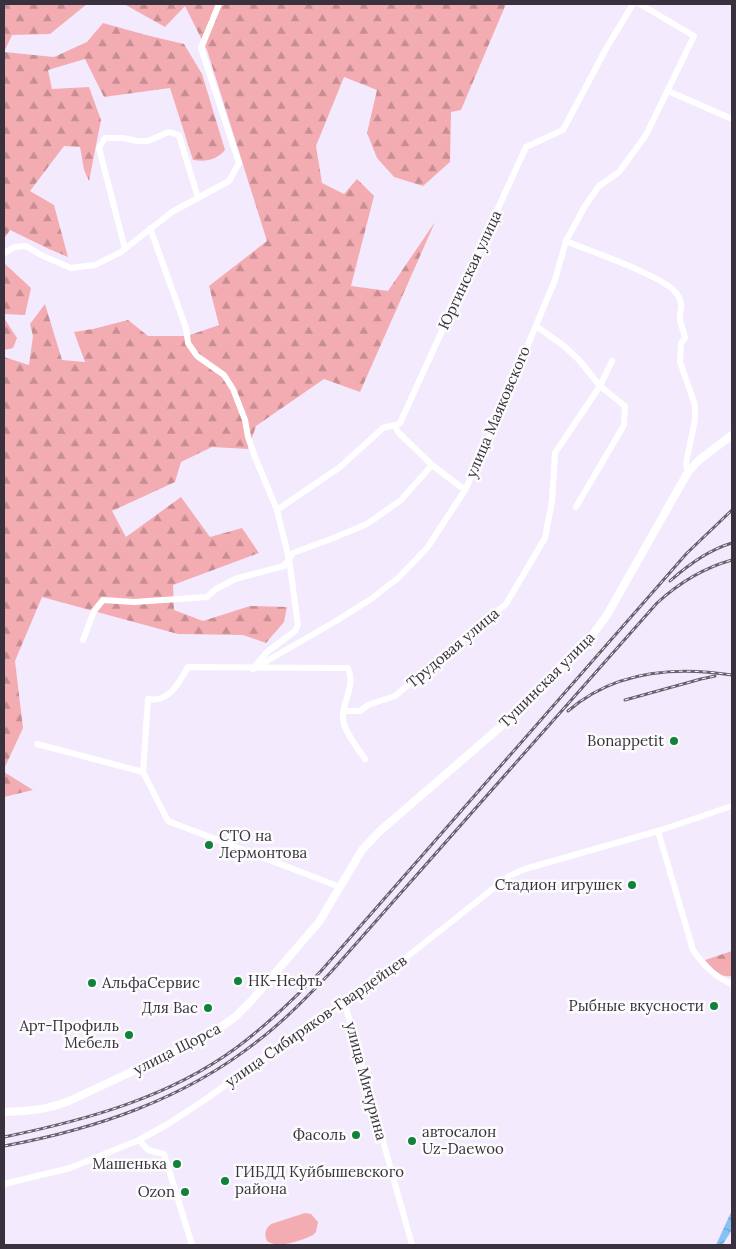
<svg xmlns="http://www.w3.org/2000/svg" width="736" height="1249" font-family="Lora,serif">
	<defs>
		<pattern id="forest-firs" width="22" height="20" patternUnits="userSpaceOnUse" patternTransform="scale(1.25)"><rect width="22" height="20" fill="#f3adb2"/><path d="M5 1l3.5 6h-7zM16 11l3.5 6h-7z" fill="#c68d92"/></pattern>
		<pattern id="water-waves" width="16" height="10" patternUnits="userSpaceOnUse" patternTransform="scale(1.25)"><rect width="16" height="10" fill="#87c2f5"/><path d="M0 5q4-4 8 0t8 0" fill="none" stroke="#6f9ec8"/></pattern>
	</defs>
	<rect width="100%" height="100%" fill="#f4eafd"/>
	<g fill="url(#forest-firs)">
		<polygon points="4,4 87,4 50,34 12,35 4,52"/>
		<polygon points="124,4 506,4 461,110 451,112 450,162 423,186 394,177 377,158 367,133 377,90 344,77 316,146 322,183 344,194 357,179 374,196 351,286 388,291 435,222 360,392 324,379 256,426 248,449 212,447 181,462 175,482 112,511 126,537 181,497 210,537 242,528 259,553 173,585 174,610 203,621 250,606 287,607 284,622 266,643 243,635 178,634 42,597 15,661 23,728 4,769 4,357 29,365 33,336 30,324 45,304 62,360 85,362 74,332 93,329 128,320 148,336 187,336 219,325 209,286 267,241 207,50 185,6 165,27"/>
		<path d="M103,23L146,35L184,44L202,74L225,150C216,160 207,162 193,160L170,88L104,97L85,59L48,70L52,89L89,87L101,120L89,181L84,170L80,147L64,146L30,191L54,205L68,257L49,249L10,230L4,239V52L54,57L87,42Z"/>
		<polygon points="4,263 31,288 25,315 4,314"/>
		<polygon points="4,318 17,338 13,348 4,350"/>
		<polygon points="4,772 33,790 4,797"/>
		<path d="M732,951V976C719,978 713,969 705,960Z"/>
	</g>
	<path fill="#f3adb2" d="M305,1213L311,1214L318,1222L316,1232L313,1235C301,1241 277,1249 267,1241C264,1234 265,1229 271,1224Z"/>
	<path fill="url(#water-waves)" d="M732,1210C732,1215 733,1222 732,1227C731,1234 725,1239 723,1245H716Z"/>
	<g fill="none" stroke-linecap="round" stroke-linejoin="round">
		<g stroke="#fff" stroke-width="6">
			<polyline points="668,91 732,119"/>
			<polyline points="150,228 186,328 188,343 197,356 224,375 233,389 245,420 248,437 255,457 277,510 289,559 298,625 295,631 267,652 256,665"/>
			<path d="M566,241C589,251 665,276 677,294C685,306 679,310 680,319C681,326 684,332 685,338L681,343L680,362L695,405V420L686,463L688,472"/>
			<polyline points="125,249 99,148 105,138 123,138 138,141 148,141 169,132 179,135 198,198"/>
			<polyline points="4,253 15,247 26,246 43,256 71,268 95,265 121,252 172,212 229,181 239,163 201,48 219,4"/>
			<polyline points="536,326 564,346 579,360 600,386 625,406 624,425 576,507"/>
			<polyline points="395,426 398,432 432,465"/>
			<path d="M277,510L340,467L383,428C389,425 394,427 400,423L526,147L563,130L607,47L633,4"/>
			<polyline points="83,640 94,611 103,600 134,602 207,597 216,589 235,579 284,566 293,553 331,539 367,524 401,500 432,465 465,490"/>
			<polyline points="253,669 336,621 371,599 398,578 427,548 465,490 494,426 555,280 566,241 585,206 599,186 619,172 646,135 694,36 640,4"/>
			<polyline points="344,711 360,711 368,705 395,696 506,604 545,538 552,501 555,453 600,386 612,361"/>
			<polyline points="37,744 143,772 168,821 340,887"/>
			<path d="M143,772L148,699C169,703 179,683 188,667L348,668C356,687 342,701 343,718C343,730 358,749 365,759"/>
			<path d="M658,831L693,950C704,966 715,977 732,984"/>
			<polyline points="345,1004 412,1245"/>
			<polyline points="139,1140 148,1150 164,1154 192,1245"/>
			<polyline points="4,1184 70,1168 139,1140 168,1124 209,1097 319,1016 345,1004 374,983 509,876 525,869 658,831 732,806"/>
		</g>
		<path stroke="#fff" stroke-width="8" d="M4,1112C28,1111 46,1110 69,1101L189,1045L215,1031L235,1017L251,1001L319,922L362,850L380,831L513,716L586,644L607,615L688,472L699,460L732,435"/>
		<g stroke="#69616f" stroke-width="3">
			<g id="rail">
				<path d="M670,581C688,565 708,550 732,543"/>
				<polyline points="625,700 701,679 715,676"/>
				<path d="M568,711C614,671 674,666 732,675"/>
				<path d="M4,1137C86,1120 168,1098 236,1048C267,1025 294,999 321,971L687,553L732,510"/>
				<path d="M4,1146C96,1129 185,1099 259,1040C285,1020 308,996 331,972L657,603C679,583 703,568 732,560"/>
			</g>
		</g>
		<use href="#rail" stroke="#fcfcfc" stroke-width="1" stroke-dasharray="4" stroke-linecap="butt"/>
	</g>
	<g fill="#118239" stroke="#fcfcfc" stroke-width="2">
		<circle cx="674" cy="741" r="5"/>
		<circle cx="209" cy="845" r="5"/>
		<circle cx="632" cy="885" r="5"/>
		<circle cx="238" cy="981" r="5"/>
		<circle cx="92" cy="983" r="5"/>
		<circle cx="714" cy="1006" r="5"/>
		<circle cx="208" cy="1008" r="5"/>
		<circle cx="129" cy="1035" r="5"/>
		<circle cx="356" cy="1135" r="5"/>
		<circle cx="412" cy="1141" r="5"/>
		<circle cx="177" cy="1164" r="5"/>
		<circle cx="225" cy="1181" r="5"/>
		<circle cx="185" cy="1192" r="5"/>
	</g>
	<g text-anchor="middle" stroke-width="5" stroke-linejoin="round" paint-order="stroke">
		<g font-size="15" fill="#39323e" stroke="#fcfcfc">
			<text transform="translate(470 270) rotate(-65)" y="5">Юргинская улица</text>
			<text transform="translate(498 412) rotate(-67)" y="5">улица Маяковского</text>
			<text transform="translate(453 648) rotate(-40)" y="5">Трудовая улица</text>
			<text transform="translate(547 680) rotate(-45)" y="5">Тушинская улица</text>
			<text transform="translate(316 1021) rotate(-35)" y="5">улица Сибиряков-Гвардейцев</text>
			<text transform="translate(177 1049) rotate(-27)" y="5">улица Щорса</text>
			<text transform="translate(366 1081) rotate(75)" y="5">улица Мичурина</text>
		</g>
		<g font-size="15" fill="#39323e" stroke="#fcfcfc" text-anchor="end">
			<text x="664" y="746">Bonappetit</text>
			<text x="219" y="841" text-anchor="start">СТО на<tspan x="219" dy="17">Лермонтова</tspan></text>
			<text x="622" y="890">Стадион игрушек</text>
			<text x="248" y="986" text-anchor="start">НК-Нефть</text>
			<text x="102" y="988" text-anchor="start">АльфаСервис</text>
			<text x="704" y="1011">Рыбные вкусности</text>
			<text x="198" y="1013">Для Вас</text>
			<text x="119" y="1031">Арт-Профиль<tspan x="119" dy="17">Мебель</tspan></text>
			<text x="422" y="1137" text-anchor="start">автосалон<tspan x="422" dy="17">Uz-Daewoo</tspan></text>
			<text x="346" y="1140">Фасоль</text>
			<text x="167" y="1169">Машенька</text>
			<text x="235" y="1177" text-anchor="start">ГИБДД Куйбышевского<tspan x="235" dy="17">района</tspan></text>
			<text x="175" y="1197">Ozon</text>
		</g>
	</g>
	<rect width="736" height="1249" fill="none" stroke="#39323e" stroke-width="10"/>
</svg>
